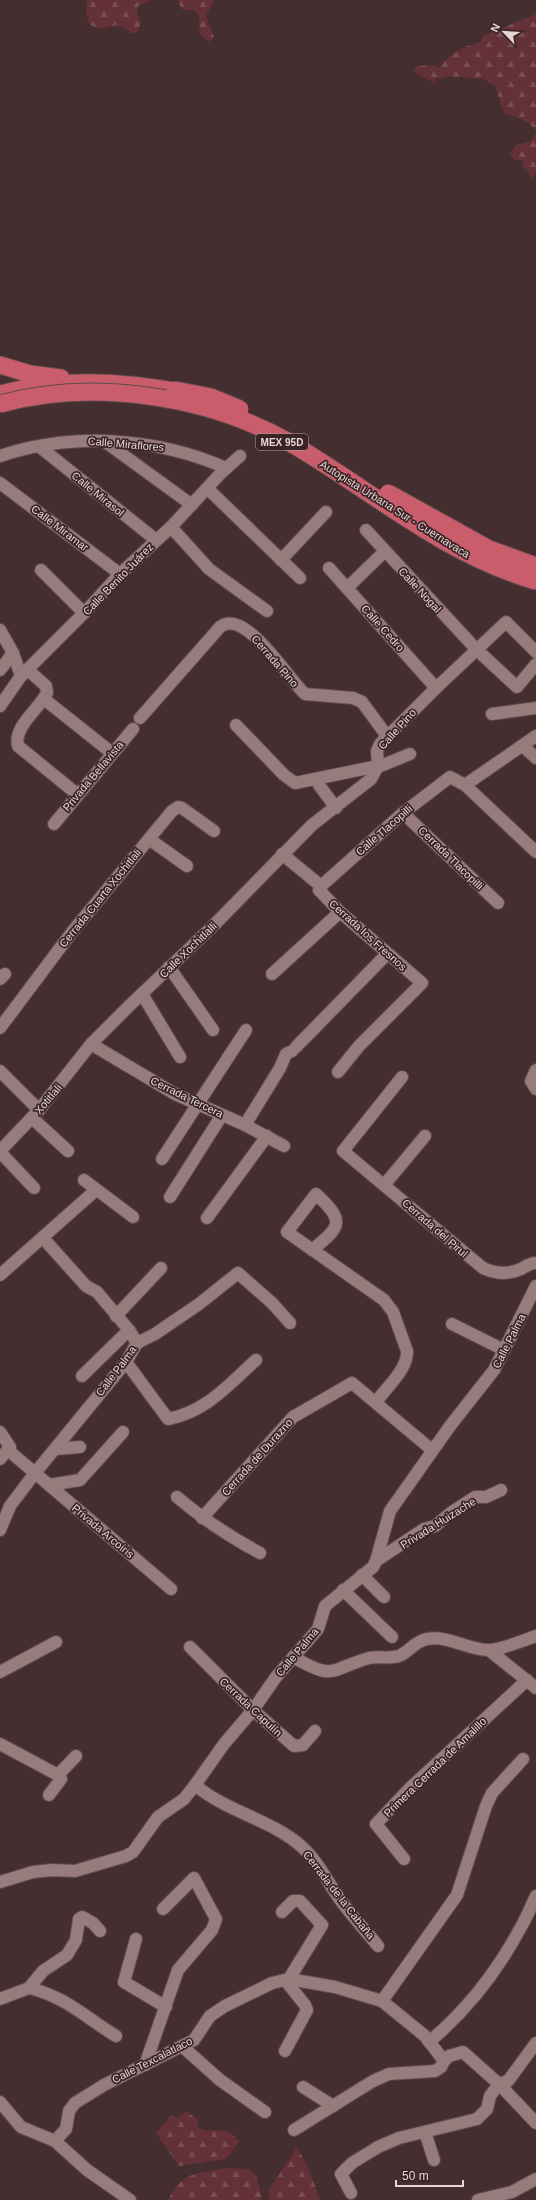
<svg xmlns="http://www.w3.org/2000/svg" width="536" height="2200" font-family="Helvetica,sans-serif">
	<defs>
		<pattern id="forest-firs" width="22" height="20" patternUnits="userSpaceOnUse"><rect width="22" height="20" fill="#633137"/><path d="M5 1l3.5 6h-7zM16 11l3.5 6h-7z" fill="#794e53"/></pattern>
	</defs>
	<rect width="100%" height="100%" fill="#452e2f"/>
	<g fill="url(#forest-firs)">
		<polygon points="87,0 151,0 138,6 137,13 141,23 137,33 132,33 117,25 101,29 90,25 86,14"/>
		<polygon points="177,0 214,0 206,16 214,37 209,42 200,34 199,18 195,10 183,10"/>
		<path d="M536,14V131C528,120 516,117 504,113L495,86L483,79L447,76L439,79L436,77V84L414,72L416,66L434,65L439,68C451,53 462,47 480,42L483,36Z"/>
		<polygon points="536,132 536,172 531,179 528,171 522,166 523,160 514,160 510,153 516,145 531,141"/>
		<polygon points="186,2111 198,2120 197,2126 203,2130 228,2131 240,2141 226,2159 179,2166 156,2133 171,2116 178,2118"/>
		<polygon points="297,2147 309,2169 320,2200 269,2200 269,2190"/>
		<path d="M228,2168L248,2169L257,2177L262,2200H168C184,2170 198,2173 228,2168Z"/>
	</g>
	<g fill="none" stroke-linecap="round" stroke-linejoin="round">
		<g stroke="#5f4b4d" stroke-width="14">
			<g id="minor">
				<polyline points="104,441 192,505"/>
				<polyline points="40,447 156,540"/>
				<path d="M0,456C74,432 155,437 226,468"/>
				<polyline points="0,483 120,574"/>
				<polyline points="207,488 300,578"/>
				<polyline points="171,527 209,569 267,611"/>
				<polyline points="366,530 476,649 517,687 536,664"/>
				<polyline points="281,560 326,512"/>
				<polyline points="329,568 436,688"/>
				<polyline points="41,570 84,613"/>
				<polyline points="347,588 384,552"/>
				<polyline points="0,630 13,653 21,676"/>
				<polyline points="0,670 13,653"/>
				<path d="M28,670L46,686L47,693C39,709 13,727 18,746L77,794"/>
				<polyline points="44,699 112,753"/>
				<polyline points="0,706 21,676 84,613 120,574 171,527 221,473 240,456"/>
				<polyline points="492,714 536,708"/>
				<path d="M140,718L220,627C245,607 288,679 305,694L353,698L362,702L387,736"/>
				<polyline points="236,725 284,775 295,783 383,765 410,754"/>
				<polyline points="523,746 536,758"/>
				<polyline points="319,785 336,808"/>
				<polyline points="465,785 536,736"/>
				<polyline points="403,813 498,903"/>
				<polyline points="54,824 133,729"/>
				<polyline points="149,839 187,866"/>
				<polyline points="282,854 321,886 319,890 340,912 422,983 359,1046 338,1072"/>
				<polyline points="321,886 403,813 450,777 465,785 536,852"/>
				<polyline points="169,967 213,1030"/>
				<polyline points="272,974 340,912"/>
				<polyline points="0,979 5,974"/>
				<polyline points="142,994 180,1057"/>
				<polyline points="0,1028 72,932 172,811 178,807 182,808 214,831"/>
				<polyline points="91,1044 175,1094 245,1125 284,1146"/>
				<polyline points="296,1047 387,954"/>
				<polyline points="536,1070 531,1081 536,1089"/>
				<polyline points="0,1071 39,1110"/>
				<path d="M402,1077L343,1151L483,1268C496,1274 508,1275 521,1269C526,1266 530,1263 536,1263"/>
				<polyline points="32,1118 68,1151"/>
				<polyline points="245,1125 280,1068 286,1054 292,1051"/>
				<polyline points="0,1151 39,1110 91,1044 129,1006 214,925 312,825 371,779 378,766 377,751 380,744 436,688 506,622 536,652"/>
				<polyline points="0,1152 34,1188"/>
				<polyline points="162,1159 246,1030"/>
				<polyline points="84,1180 133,1217"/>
				<polyline points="385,1184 425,1136"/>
				<polyline points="170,1197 222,1115"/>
				<polyline points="207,1218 267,1136"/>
				<polyline points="43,1238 86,1286 97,1292 129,1330 137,1343"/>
				<path d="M312,1250C342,1226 345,1221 316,1194L287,1232L384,1300L393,1312L407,1351C408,1369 386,1388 376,1402"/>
				<polyline points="0,1275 96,1190"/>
				<polyline points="116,1316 161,1268"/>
				<polyline points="452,1324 504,1350"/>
				<path d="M126,1362L168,1419C206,1412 228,1385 256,1360"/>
				<polyline points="82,1376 129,1330"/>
				<polyline points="0,1432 10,1447 0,1459"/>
				<polyline points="55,1449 80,1447"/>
				<polyline points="8,1450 171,1589"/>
				<polyline points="49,1485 80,1480 123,1432"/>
				<path d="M177,1497C203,1519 230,1537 260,1553"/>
				<polyline points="202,1518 293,1417 352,1383 432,1450"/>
				<polyline points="0,1530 10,1506 35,1473 126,1362 137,1343 155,1334 199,1304 238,1273 272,1303 290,1323"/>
				<polyline points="376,1561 424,1529 435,1526 452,1512 475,1497 486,1497 501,1490"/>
				<polyline points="362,1575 384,1597"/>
				<polyline points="343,1590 392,1637"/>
				<polyline points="190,1647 253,1710 294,1746 303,1745 315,1731"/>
				<polyline points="489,1650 536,1688"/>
				<path d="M293,1657C335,1681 328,1670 369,1658C378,1656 389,1659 399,1656C409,1652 415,1641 427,1639C449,1635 471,1651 489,1650C500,1650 525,1640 536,1636"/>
				<polyline points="0,1672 56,1642"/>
				<polyline points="0,1744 58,1775 61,1779 49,1795"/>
				<polyline points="58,1775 76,1756"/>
				<path d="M195,1785C227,1812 270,1819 301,1846C318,1861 328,1883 341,1901C352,1916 366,1931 378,1946"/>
				<polyline points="404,1859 376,1824 409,1789 527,1680"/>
				<polyline points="0,1882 33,1872 52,1870 75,1871 126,1856 133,1852 158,1817 184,1799 195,1785 224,1744 253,1710 276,1677 318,1629 325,1606 373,1567 376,1561 390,1511 450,1426 494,1370 536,1286"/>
				<polyline points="282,1912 293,1901 300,1901 322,1925 289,1979"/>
				<polyline points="136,1939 124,1982 166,2007"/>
				<polyline points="285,1980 305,2005 307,2010 285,2051"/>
				<path d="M29,1988C66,1997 85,2017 116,2036"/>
				<polyline points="0,1999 29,1988 43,1971 67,1955 76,1940 79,1919 82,1917 93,1923 100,1931"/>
				<polyline points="382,2001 457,1895 486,1806 492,1793 523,1759"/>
				<path d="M429,2042C466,2011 498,1970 521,1927C527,1917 531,1906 536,1896"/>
				<polyline points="183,2047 220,2080 265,2112"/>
				<polyline points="145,2065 178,1970 212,1930 216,1919 194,1878 163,1909"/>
				<polyline points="303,2087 333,2106"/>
				<polyline points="0,2102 21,2127 55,2141 87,2170 130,2200"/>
				<polyline points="294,2130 373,2081 389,2074 435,2071 441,2067 444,2061"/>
				<polyline points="425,2132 434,2160"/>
				<polyline points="55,2141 66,2129 69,2111 75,2103 104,2085 194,2040 210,2016 225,2006 272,1983 289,1979 335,1987 382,2001 425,2036 444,2061 449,2056 463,2052 499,2084 536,2123"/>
				<polyline points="351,2193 341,2174 352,2163 378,2147 399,2138 477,2119 487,2109 490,2096 499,2084 508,2081 536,2043"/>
				<polyline points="478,2200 512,2192 536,2179"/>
			</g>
		</g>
		<g stroke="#5f4b4d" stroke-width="19">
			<g id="highway">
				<polyline points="0,365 30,374 61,378"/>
				<path d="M0,394C61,377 127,381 189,394"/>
			</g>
		</g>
		<use href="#minor" stroke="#977b7d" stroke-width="12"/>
		<use href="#highway" stroke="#ca5d6c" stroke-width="17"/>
		<g stroke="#5f4b4d" stroke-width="19" stroke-linecap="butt">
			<g id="highway-bridge">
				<polyline points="175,390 211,397 240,409"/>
				<path d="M0,404C91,379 205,395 287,441C369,488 443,555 536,581"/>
				<polyline points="388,493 489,549 536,566"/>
			</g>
		</g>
		<use href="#highway-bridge" stroke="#ca5d6c" stroke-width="17"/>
	</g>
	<g text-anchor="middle" stroke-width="3.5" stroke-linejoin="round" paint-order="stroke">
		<rect fill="#3a2426" stroke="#b2a1a2" stroke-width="1" x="256" y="434" width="52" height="16" rx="3"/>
		<g font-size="10" font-weight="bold" fill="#e6d6d7">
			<text x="282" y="446">MEX 95D</text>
		</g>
		<g font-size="11" fill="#e6d6d7" stroke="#3a2426">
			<text transform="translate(126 444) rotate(5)" y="4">Calle Miraflores</text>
			<text transform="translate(98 494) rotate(39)" y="4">Calle Mirasol</text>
			<text transform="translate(395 509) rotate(32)" y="4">Autopista Urbana Sur - Cuernavaca</text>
			<text transform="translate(60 528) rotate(37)" y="4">Calle Miramar</text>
			<text transform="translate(118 579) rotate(-46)" y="4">Calle Benito Juárez</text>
			<text transform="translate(420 590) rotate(47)" y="4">Calle Nogal</text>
			<text transform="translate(383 628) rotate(48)" y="4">Calle Cedro</text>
			<text transform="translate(275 661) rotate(49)" y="4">Cerrada Pino</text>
			<text transform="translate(397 729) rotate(-48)" y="4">Calle Pino</text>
			<text transform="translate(93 776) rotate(-50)" y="4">Privada Bellavista</text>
			<text transform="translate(384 830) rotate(-41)" y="4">Calle Tlacopilli</text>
			<text transform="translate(451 858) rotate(44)" y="4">Cerrada Tlacopilli</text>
			<text transform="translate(100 898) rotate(-51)" y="4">Cerrada Cuarta Xochitlali</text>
			<text transform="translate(368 935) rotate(42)" y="4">Cerrada los Fresnos</text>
			<text transform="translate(188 950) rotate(-44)" y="4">Calle Xochitlalli</text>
			<text transform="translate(187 1097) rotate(26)" y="4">Cerrada Tercera</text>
			<text transform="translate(48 1099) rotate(-50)" y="4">Xotitlali</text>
			<text transform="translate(435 1228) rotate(41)" y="4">Cerrada del Pirul</text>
			<text transform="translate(509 1341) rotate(-63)" y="4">Calle Palma</text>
			<text transform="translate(116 1371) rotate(-53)" y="4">Calle Palma</text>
			<text transform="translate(257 1457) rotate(-48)" y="4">Cerrada de Durazno</text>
			<text transform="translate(438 1523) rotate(-32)" y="4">Privada Huizache</text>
			<text transform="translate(103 1531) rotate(40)" y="4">Privada Arcoíris</text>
			<text transform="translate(297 1652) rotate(-50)" y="4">Calle Palma</text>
			<text transform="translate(251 1707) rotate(43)" y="4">Cerrada Capulín</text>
			<text transform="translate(435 1767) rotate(-44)" y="4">Primera Cerrada de Amalillo</text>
			<text transform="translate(339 1895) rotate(52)" y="4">Cerrada de la Cabaña</text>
			<text transform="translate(152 2060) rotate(-27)" y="4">Calle Texcalatlaco</text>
		</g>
	</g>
	<g transform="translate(504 32) rotate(295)" stroke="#3a2426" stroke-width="3" paint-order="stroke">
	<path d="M0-3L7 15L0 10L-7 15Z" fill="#e6d6d7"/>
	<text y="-6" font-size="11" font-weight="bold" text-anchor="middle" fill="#e6d6d7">N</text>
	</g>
	<path d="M396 2180v6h67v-6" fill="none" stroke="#e6d6d7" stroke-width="2"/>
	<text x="402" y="2180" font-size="12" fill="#e6d6d7" stroke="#3a2426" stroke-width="3" paint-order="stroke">50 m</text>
</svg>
